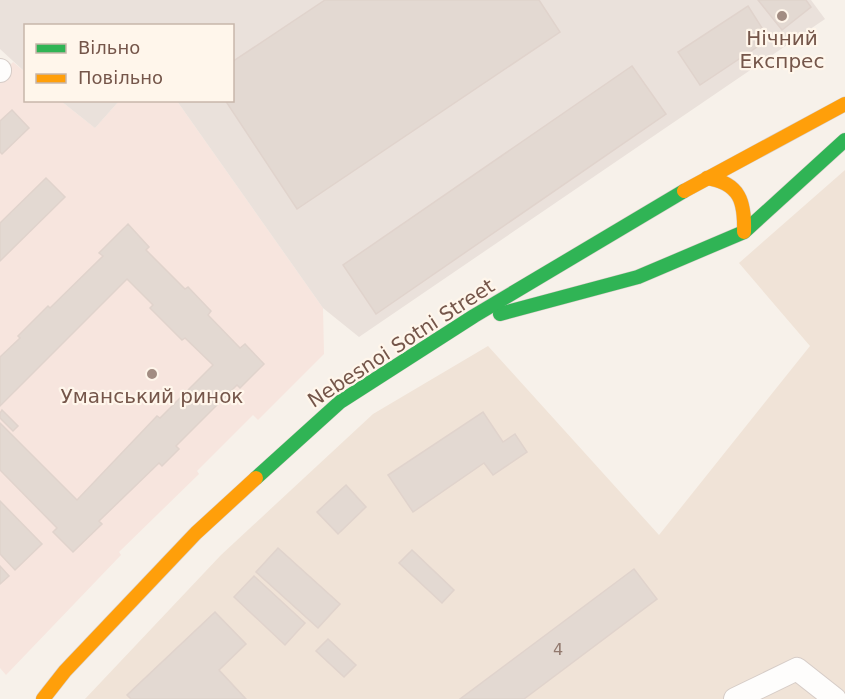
<svg xmlns="http://www.w3.org/2000/svg" width="845" height="699" font-family="'DejaVu Sans',sans-serif">
	<rect width="100%" height="100%" fill="#f7f1ea"/>
	<polygon fill="#f0e3d7" points="845,170 845,699 85,699 221,555 373,414 488,346 659,535 810,346 739,263"/>
	<polygon fill="#f7e5de" points="13,62 25,72 26,100 61,101 95,128 119,101 177,101 323,308 324,354 258,420 253,415 197,471 199,474 119,552 121,555 6,675 0,668 0,76"/>
	<g fill="#eae1db">
		<polygon points="0,0 811,0 825,19 359,337 323,308 177,101 232,100 232,26 26,26 25,72 0,49"/>
		<polygon points="61,101 119,101 95,128"/>
	</g>
	<g fill="#e3d9d2" stroke="#e0d3cc" stroke-width="1.5">
		<polygon points="325,0 539,0 560,32 297,209 225,100 232,100 232,62"/>
		<polygon points="758,0 806,0 811,7 782,30"/>
		<polygon points="748,6 769,39 700,85 678,52"/>
		<polygon points="632,66 666,114 376,314 343,265"/>
		<polygon points="12,110 29,128 2,154 0,152 0,121"/>
		<polygon points="46,178 65,197 0,261 0,223"/>
		<polygon points="128,224 149,247 146,250 185,289 188,287 211,311 208,315 240,348 245,344 264,364 240,388 237,385 176,446 179,449 162,466 159,463 99,521 102,524 73,552 53,532 57,528 0,470 0,423 77,500 157,416 160,418 213,365 185,338 182,340 150,308 153,305 127,279 0,406 0,357 20,338 18,336 48,306 50,308 103,256 99,253"/>
		<polygon points="2,410 18,426 13,431 0,418 0,413"/>
		<polygon points="483,412 503,442 515,434 527,452 493,475 484,463 413,512 388,475"/>
		<polygon points="346,485 366,507 338,534 317,512"/>
		<polygon points="0,501 42,544 15,570 0,554"/>
		<polygon points="278,548 340,604 318,628 256,572"/>
		<polygon points="412,550 454,590 442,603 399,563"/>
		<polygon points="0,566 9,576 0,584"/>
		<polygon points="634,569 657,599 524,699 460,699"/>
		<polygon points="254,576 305,623 285,645 234,597"/>
		<polygon points="215,612 246,644 219,670 246,699 131,699 127,695"/>
		<polygon points="328,639 356,665 344,677 316,651"/>
	</g>
	<g fill="none" stroke-linecap="round" stroke-linejoin="round">
		<g stroke="#d6ccc7" stroke-width="24">
			<g id="street">
				<polyline points="0,70 0,71"/>
				<polyline points="735,699 797,669 835,699"/>
			</g>
		</g>
		<g stroke="#d6ccc6" stroke-width="15">
			<g id="fast">
				<polyline points="500,314 638,277 744,232 845,140"/>
				<polyline points="256,478 340,402 474,316 684,191"/>
			</g>
		</g>
		<g stroke="#d6ccc6" stroke-width="15">
			<g id="slow">
				<path d="M707,178C740,183 745,202 744,232"/>
				<polyline points="684,191 845,104"/>
				<polyline points="43,699 65,671 196,533 256,478"/>
			</g>
		</g>
		<use href="#street" stroke="#fefdfc" stroke-width="22"/>
		<use href="#fast" stroke="#30b455" stroke-width="14"/>
		<use href="#slow" stroke="#ff9f0a" stroke-width="14"/>
	</g>
	<g fill="#a28c82" stroke="#fff6eb" stroke-width="2">
		<circle cx="782" cy="16" r="6"/>
		<circle cx="152" cy="374" r="6"/>
	</g>
	<g text-anchor="middle" stroke-width="4.5" stroke-linejoin="round" paint-order="stroke">
		<g font-size="16" fill="#92796e">
			<text x="558" y="655">4</text>
		</g>
		<g font-size="20" fill="#75564a" stroke="#fff6eb">
			<text x="782" y="45">Нічний<tspan x="782" dy="23">Експрес</tspan></text>
			<text x="152" y="403">Уманський ринок</text>
		</g>
		<g font-size="20" fill="#75564a" stroke="#fff6eb">
			<text transform="translate(401 343) rotate(-33)" y="7">Nebesnoi Sotni Street</text>
		</g>
	</g>
	<rect x="24" y="24" width="210" height="78" fill="#fff6eb" stroke="#c8b6ab" stroke-width="1.5"/>
	<rect x="36" y="44" width="30" height="9" fill="#30b455" stroke="#c8b6ab" stroke-width="1.5"/>
	<text x="78" y="54" font-size="18" fill="#75564a">Вільно</text>
	<rect x="36" y="74" width="30" height="9" fill="#ff9f0a" stroke="#c8b6ab" stroke-width="1.5"/>
	<text x="78" y="84" font-size="18" fill="#75564a">Повільно</text>
</svg>
